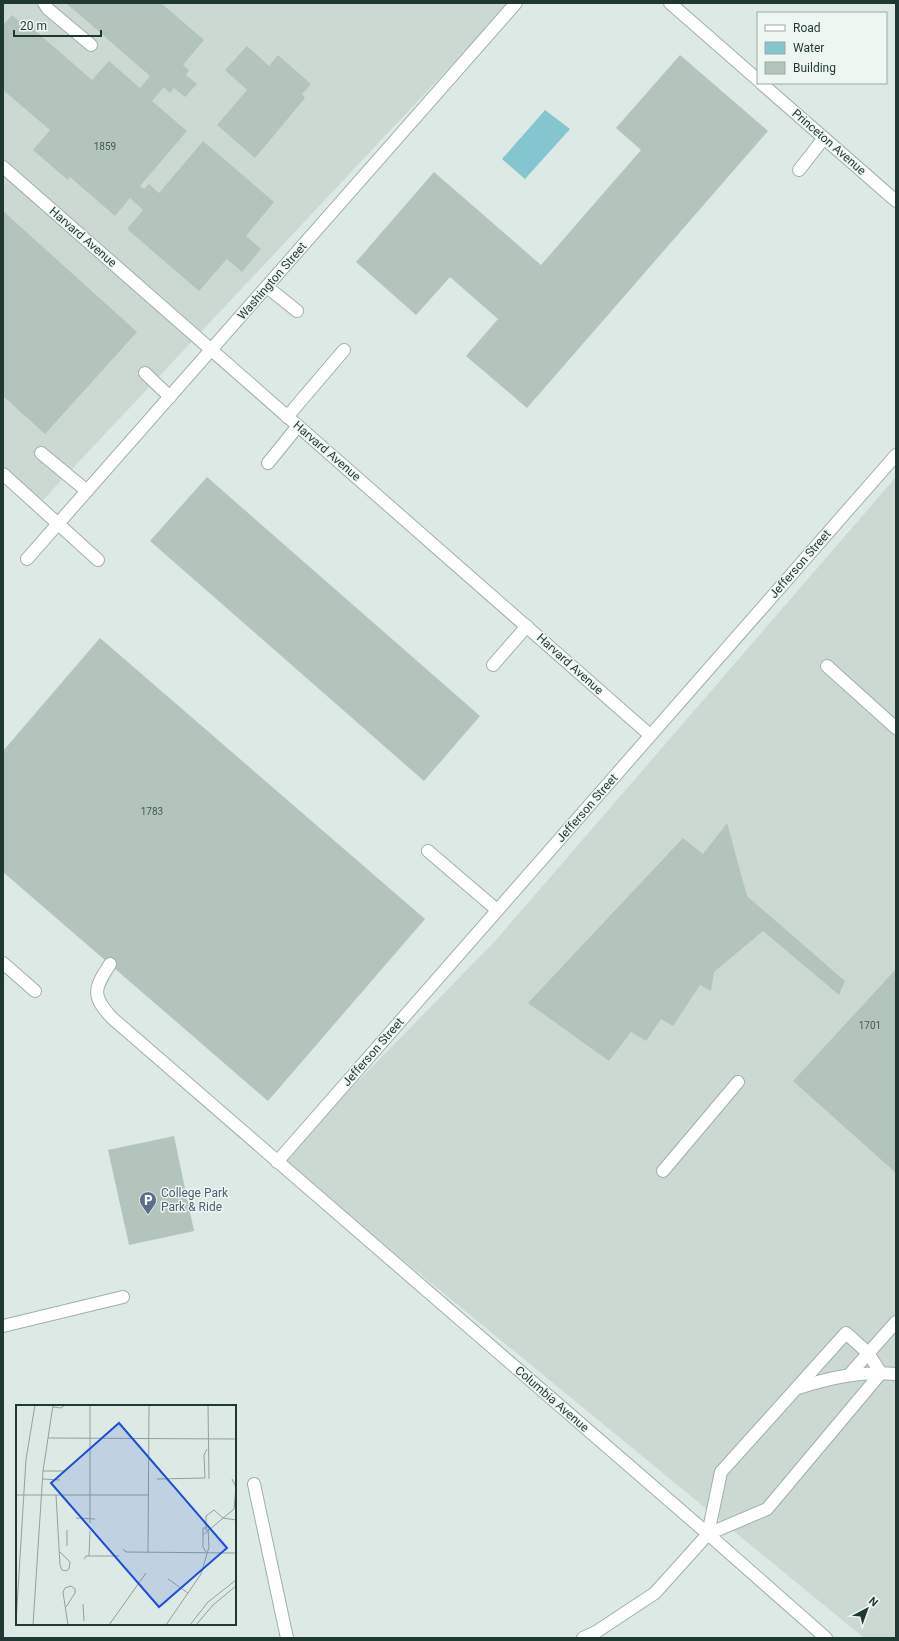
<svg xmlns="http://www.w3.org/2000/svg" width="899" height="1641" font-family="Roboto,sans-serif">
	<rect width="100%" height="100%" fill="#dde9e4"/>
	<g fill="#ccd9d3">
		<polygon points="3,3 510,3 43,500 3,471"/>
		<polygon points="896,477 896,1638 864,1638 281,1160 496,940"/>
	</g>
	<polygon fill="#85c5cf" points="545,110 570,129 525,179 502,159"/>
	<g fill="#b3c4bd">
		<polygon points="66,3 161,3 204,40 183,65 189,70 186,75 197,84 185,97 174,88 170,93 164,87 152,101 187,131 140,186 144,189 149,184 159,193 203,141 274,202 246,236 261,249 242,272 227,259 199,291 127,229 143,210 130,198 115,216 70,177 68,180 33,150 50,130 3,90 3,25 12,15 29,30 31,27 92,80 109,61 140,88 150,76"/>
		<polygon points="247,46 269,66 278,55 311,84 302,94 305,98 255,158 217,125 247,90 225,70"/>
		<polygon points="680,55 768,131 527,408 466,356 498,319 450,277 416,315 356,262 434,172 541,265 641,150 616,128"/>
		<polygon points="3,211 137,332 45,434 3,396"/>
		<polygon points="207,477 480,716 424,781 150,541"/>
		<polygon points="100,638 425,919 268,1101 3,872 3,751"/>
		<polygon points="727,823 747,896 845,981 839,995 763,931 714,972 711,991 700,985 673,1026 661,1019 646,1041 631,1032 609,1061 528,1003 683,838 703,854"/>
		<polygon points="896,969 896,1173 793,1081"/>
		<polygon points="174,1136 194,1231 129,1245 108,1150"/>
	</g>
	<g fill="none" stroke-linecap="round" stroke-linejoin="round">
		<g stroke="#a0b0ab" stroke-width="14">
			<g id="minor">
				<polyline points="44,3 48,9 91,45"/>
				<polyline points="670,3 758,80"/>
				<polyline points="761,83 896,201"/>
				<polyline points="3,167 650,735"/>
				<polyline points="799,170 824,138"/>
				<polyline points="267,287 297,311"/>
				<polyline points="145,373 170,397"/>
				<polyline points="287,417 344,350"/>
				<polyline points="41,453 87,491"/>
				<polyline points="268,463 298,426"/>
				<polyline points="3,474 98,560"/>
				<polyline points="27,559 516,3"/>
				<polyline points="493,665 527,626"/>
				<polyline points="827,666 896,728"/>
				<polyline points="428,851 497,910"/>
				<polyline points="3,963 35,991"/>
				<path d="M110,964C94,989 91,995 112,1018L708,1534L826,1638"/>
				<polyline points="277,1162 896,455"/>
				<polyline points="663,1171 738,1082"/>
				<polyline points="3,1326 123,1297"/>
				<polyline points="849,1375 896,1322"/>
				<path d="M798,1388C832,1377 861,1371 896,1374"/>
				<polyline points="254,1484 287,1638"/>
				<polyline points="708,1534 721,1472 846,1333 868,1353 881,1373"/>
				<polyline points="583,1638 596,1632 655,1593 708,1534 767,1509 881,1373"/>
			</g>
		</g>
		<use href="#minor" stroke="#fff" stroke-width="12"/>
	</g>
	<defs>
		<g id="parking-pin" transform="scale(0.9)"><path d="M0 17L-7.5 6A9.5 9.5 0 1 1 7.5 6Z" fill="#5c6f8a" stroke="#eef6f2"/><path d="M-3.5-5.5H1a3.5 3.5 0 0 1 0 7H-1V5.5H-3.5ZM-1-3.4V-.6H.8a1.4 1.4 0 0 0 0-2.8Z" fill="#fff"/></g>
	</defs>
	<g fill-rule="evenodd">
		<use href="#parking-pin" x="148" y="1200"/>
	</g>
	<g text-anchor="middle" stroke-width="3" stroke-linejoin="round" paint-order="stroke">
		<g font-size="10" fill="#445b54">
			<text x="105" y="150">1859</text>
			<text x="152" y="815">1783</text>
			<text x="870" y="1029">1701</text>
		</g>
		<g font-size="12" fill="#1f3831" stroke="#eef6f2">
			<text transform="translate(829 142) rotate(41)" y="4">Princeton Avenue</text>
			<text transform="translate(83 237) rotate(41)" y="4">Harvard Avenue</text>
			<text transform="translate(272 281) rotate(-49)" y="4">Washington Street</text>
			<text transform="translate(327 451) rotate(41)" y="4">Harvard Avenue</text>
			<text transform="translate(800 564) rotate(-49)" y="4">Jefferson Street</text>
			<text transform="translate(570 664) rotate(42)" y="4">Harvard Avenue</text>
			<text transform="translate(587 808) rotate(-49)" y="4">Jefferson Street</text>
			<text transform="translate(373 1052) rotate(-49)" y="4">Jefferson Street</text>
			<text transform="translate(552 1399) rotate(41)" y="4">Columbia Avenue</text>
		</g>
		<g font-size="12" fill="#4e5e75" stroke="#eef6f2" text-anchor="start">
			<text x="161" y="1197">College Park<tspan x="161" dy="14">Park &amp; Ride</tspan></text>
		</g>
	</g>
	<g transform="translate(16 1405)">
		<rect width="220" height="220" fill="#dde9e4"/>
		<path fill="none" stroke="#91a29c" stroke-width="1" d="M192,0L193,74M37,2L45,3L49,0M32,33L220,34M27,66H48M26,74L44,75M141,74L189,73L188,50L191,44M0,90H133M40,90L44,160L46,165L50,166L53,164L54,157L43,146M60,113L79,114M74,118V0M51,125V141M190,126V111L198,105L207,113L220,115M187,130L218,104L220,82L216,74M107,144L110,147L220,148M132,147L133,0M190,147L187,142V123H191M73,151L74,126M68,154L70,151H103M152,174L172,188M67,199L68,216M50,202L59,188V184L55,181L49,183L47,187L52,220M0,218L10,54L19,0M17,220L27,66L37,0M93,220L130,168M150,220L185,169L193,142L192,124M174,220L192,197L220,175M180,220L197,200L220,181"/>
		<path fill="#1d4ed8" fill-opacity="0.15" stroke="#1d4ed8" stroke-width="2" d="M103,18L211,143L143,202L35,78Z"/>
		<rect width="220" height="220" fill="none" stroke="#1f3831" stroke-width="2"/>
	</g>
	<rect width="899" height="1641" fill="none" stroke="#1f3831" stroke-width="8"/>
	<rect x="757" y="12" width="130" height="72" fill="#eef6f2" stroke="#9baaa5"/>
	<rect x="765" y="25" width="20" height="6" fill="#ffffff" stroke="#9baaa5"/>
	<text x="793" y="32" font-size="12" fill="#1f3831">Road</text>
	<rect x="765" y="42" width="20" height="12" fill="#85c5cf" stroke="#9baaa5"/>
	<text x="793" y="52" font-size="12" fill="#1f3831">Water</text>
	<rect x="765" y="62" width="20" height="12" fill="#b3c4bd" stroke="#9baaa5"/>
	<text x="793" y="72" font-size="12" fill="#1f3831">Building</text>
	<g transform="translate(867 1609) rotate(41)" stroke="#eef6f2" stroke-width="3" paint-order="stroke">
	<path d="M0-3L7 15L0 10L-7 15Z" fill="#1f3831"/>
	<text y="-6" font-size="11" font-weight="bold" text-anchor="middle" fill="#1f3831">N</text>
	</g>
	<path d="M14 30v6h87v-6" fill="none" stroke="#1f3831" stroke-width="2"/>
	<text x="20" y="30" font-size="12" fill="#1f3831" stroke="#eef6f2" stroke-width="3" paint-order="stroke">20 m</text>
</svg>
